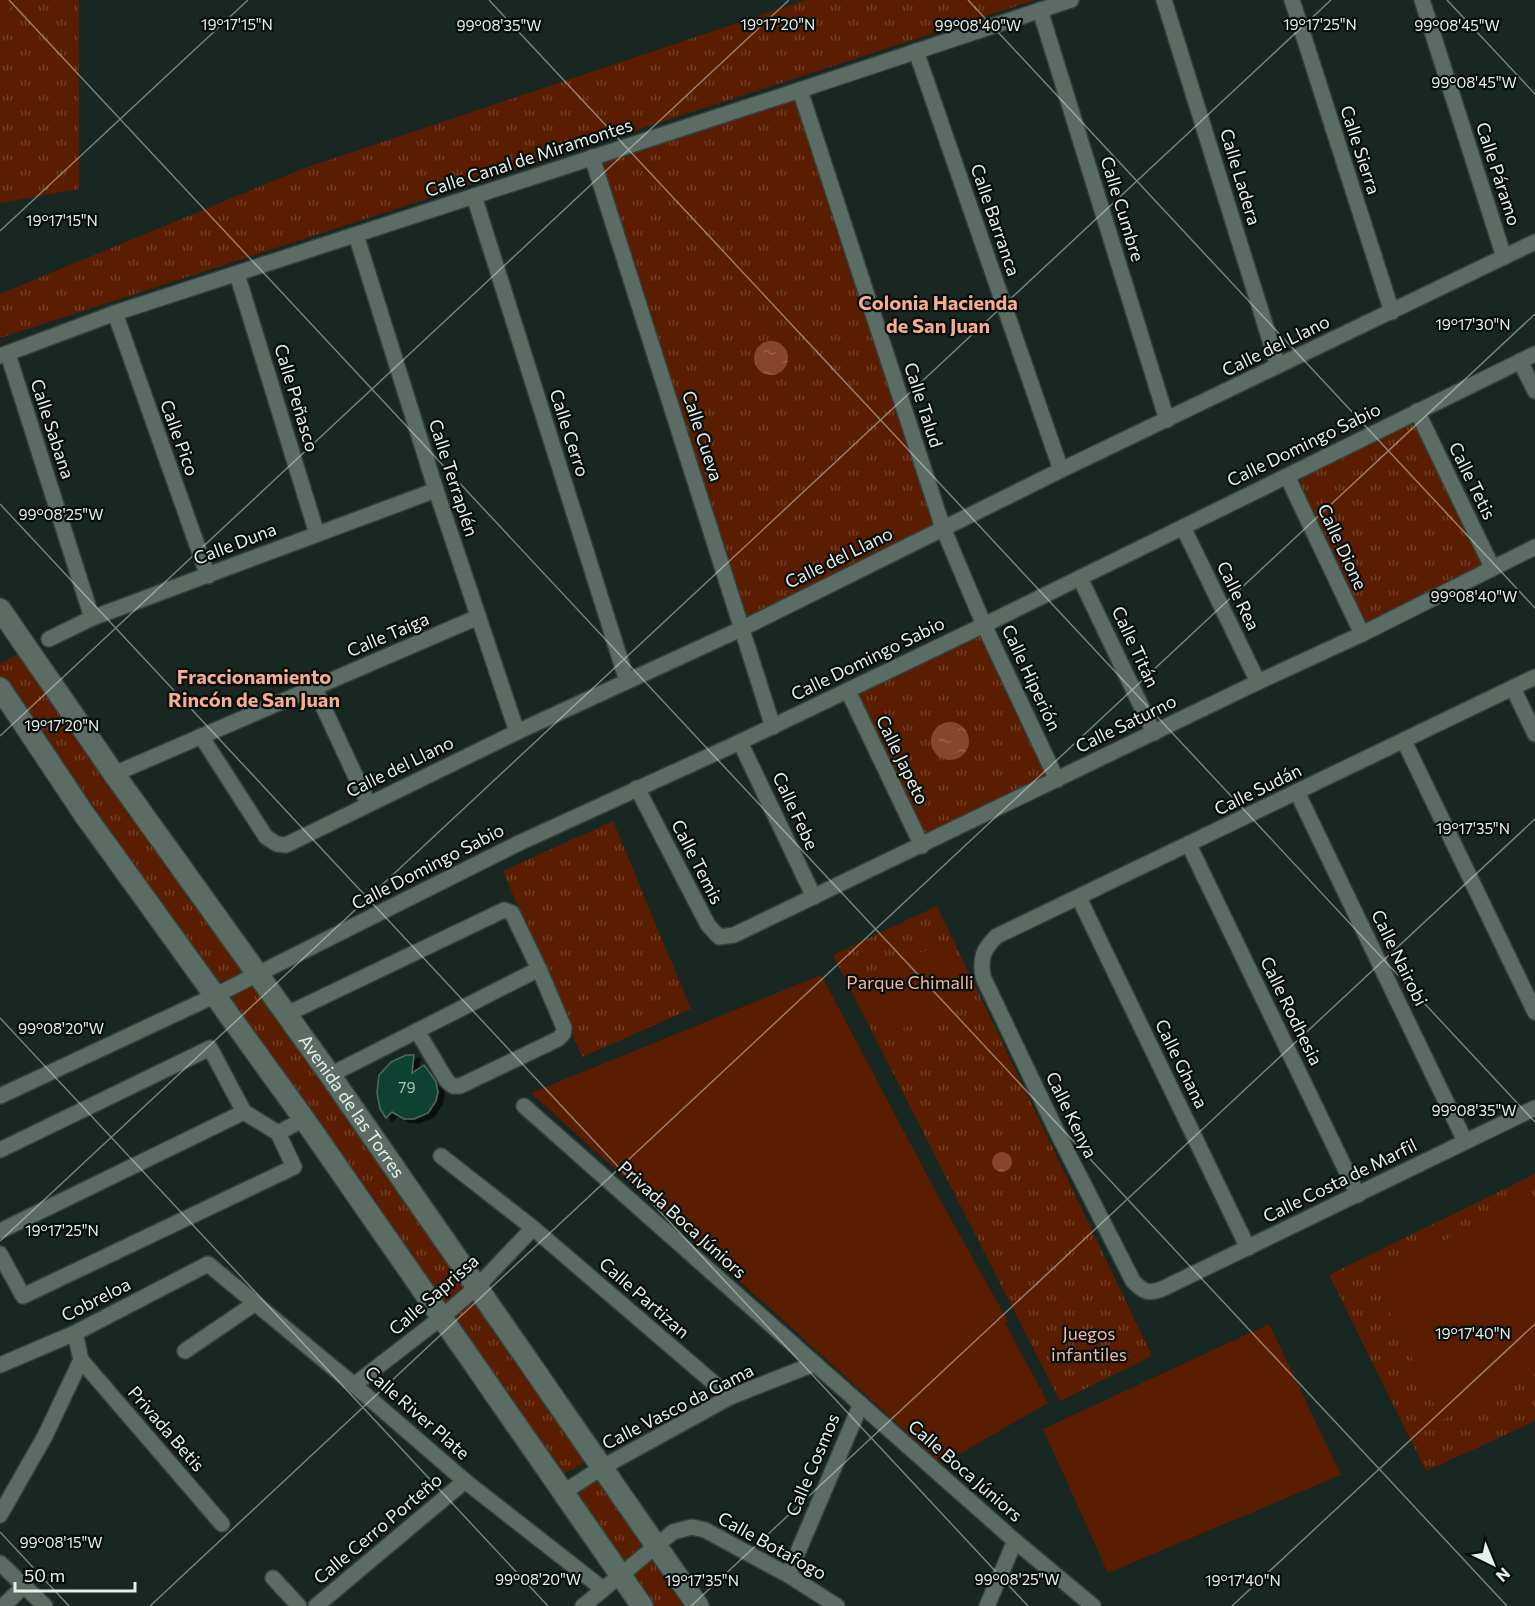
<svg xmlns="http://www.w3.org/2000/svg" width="1535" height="1606" font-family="Commissioner,sans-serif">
	<defs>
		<pattern id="grass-tufts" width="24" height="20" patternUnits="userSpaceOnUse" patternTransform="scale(1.5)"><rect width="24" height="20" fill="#5a1d00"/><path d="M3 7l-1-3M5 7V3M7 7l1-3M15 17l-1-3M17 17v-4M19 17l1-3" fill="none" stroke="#723e25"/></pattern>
		<pattern id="water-ripples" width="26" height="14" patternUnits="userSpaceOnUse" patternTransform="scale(1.5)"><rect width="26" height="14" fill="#87462a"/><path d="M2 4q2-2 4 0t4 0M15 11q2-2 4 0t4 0" fill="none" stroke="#986149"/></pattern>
		<filter id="shadow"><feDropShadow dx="6" dy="3.5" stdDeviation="0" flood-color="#0009"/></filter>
	</defs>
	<rect width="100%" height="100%" fill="#182721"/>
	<g fill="url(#grass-tufts)">
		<polygon points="0,0 79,0 79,189 0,203"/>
		<polygon points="806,0 1035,0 0,338 0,294 302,169"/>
		<polygon points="798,97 935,526 749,622 599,161"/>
		<polygon points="1418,422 1488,572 1364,631 1295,480"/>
		<polygon points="983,628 1055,779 922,844 852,692"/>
		<polygon points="22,651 246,971 214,985 0,680 0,664"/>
		<polygon points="613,821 691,1009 582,1057 503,871"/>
		<polygon points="937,906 1152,1356 1060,1401 833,955"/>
		<polygon points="259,979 476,1281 433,1316 220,998"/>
		<polygon points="1535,1174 1535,1421 1426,1471 1329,1275"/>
		<polygon points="481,1288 596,1457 546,1483 439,1324"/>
		<polygon points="608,1460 660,1533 611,1574 553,1491"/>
		<polygon points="668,1546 711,1606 633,1606 620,1586"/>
	</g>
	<g fill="#5a1d00">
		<polygon points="0,0 21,0 0,16"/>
		<polygon points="946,941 972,994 886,1037 859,982"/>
		<polygon points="821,975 944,1207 1008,1321 1005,1323 1048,1403 942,1464 672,1220 670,1220 667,1216 531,1093"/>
		<polygon points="1535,1196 1535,1374 1442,1420 1372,1276"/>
		<polygon points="1269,1324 1341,1475 1108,1573 1043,1429"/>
	</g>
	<g fill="url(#water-ripples)">
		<circle cx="771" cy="358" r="17"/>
		<circle cx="950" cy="741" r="19"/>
		<circle cx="1002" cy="1162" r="10"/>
	</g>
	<polygon fill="#114232" stroke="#55665f" stroke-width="1.5" filter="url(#shadow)" points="406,1055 414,1055 412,1073 424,1065 430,1073 436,1082 438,1092 436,1101 428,1113 414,1119 404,1119 392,1112 386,1118 380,1109 377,1093 379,1075 391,1062"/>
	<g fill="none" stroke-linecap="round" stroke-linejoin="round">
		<g stroke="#35413c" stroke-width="18">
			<g id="street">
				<polyline points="1164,0 1278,366"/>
				<polyline points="1292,0 1392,312"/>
				<polyline points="1422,0 1504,257"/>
				<polyline points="1040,10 1167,420"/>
				<polyline points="916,51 1061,470"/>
				<polyline points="800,90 943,528 984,625 1057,780"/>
				<polyline points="592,157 773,727"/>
				<polyline points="474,196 627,681"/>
				<polyline points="356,235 436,490 517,732"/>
				<polyline points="237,274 317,534"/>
				<polyline points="115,313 208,576"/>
				<polyline points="8,354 92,618"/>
				<polyline points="0,356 115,313 800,90 1071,0"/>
				<polyline points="1520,361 1535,391"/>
				<polyline points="1417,411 1492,567"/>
				<polyline points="1287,476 1362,634"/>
				<polyline points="1183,527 1258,682"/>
				<polyline points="1080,578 1154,733"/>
				<polyline points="49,639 92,618 436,490"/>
				<path d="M1535,677L997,936C983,949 980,958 983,977L1058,1134L1133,1281C1143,1292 1149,1294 1162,1289L1535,1108"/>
				<polyline points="314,687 368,803"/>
				<polyline points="1513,688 1535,734"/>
				<polyline points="848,691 922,846"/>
				<polyline points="201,736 266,837 277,844 286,845 517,732 743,628 1061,470 1535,242"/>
				<polyline points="1404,741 1535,1012"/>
				<polyline points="740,742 814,897"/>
				<polyline points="114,774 478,617"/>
				<polyline points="637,788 708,925 719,937 734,935 1258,682 1362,634 1535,547"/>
				<polyline points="1297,792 1465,1141"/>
				<polyline points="1189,845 1358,1195"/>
				<polyline points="1079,898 1248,1248"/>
				<polyline points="287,1014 504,910 512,913 539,969 564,1028 563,1034 558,1039 460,1086 453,1086 447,1081 417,1031"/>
				<polyline points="330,1075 539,969"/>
				<polyline points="0,1096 216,995 519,843 740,742 984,625 1535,354"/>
				<polyline points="524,1106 1015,1541 1093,1606"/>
				<polyline points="278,1133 304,1119"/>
				<polyline points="0,1150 210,1048 244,1112 278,1133 294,1167 23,1296 0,1254"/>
				<polyline points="441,1156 533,1228 730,1397"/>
				<polyline points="0,1231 244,1112"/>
				<polyline points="185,1351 254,1304"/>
				<polyline points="81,1360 222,1524"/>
				<polyline points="0,1365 75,1333 208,1264 354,1385 465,1481 603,1589"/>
				<polyline points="354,1385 442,1317 477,1287 533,1228"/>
				<polyline points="564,1492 601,1468 730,1397 814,1364"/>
				<polyline points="0,1515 45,1436 81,1360 75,1333"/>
				<polyline points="0,1563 45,1606"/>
				<polyline points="788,1575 861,1404"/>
				<polyline points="273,1578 299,1606"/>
				<polyline points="3,1606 24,1586"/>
				<polyline points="316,1606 465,1481"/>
				<polyline points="583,1606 673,1532 692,1527 705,1530 788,1575 837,1606"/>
				<polyline points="987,1606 1015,1541"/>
			</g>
		</g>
		<g stroke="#35413c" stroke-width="24">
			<g id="secondary">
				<path id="s1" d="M0,609L114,774L330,1075L698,1606"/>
				<polyline points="0,688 84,814 304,1119 642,1606"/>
			</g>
		</g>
		<use href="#street" stroke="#5b6c65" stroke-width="15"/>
		<use href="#secondary" stroke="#5b6c65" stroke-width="21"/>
	</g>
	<path fill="none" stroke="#e6f0eb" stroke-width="1.5" stroke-opacity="0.45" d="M9,0L1507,1606M489,0L1535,1122M968,0L1535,608M1447,0L1535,94M0,231L248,0M0,504L1028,1606M0,736L789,0M0,1018L548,1606M0,1241L1331,0M0,1532L69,1606M150,1606L1535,314M691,1606L1535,819M1232,1606L1535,1324"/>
	<g text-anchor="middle" stroke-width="4.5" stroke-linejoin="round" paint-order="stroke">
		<g font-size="15" fill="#b1c4bd">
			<text x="407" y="1093">79</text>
		</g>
		<g font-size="18" fill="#e6f0eb" stroke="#080e0b">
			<text transform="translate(1360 150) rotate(72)" y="6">Calle Sierra</text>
			<text transform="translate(529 158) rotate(-18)" y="6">Calle Canal de Miramontes</text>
			<text transform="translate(1498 174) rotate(72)" y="6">Calle Páramo</text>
			<text transform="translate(1240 177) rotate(73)" y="6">Calle Ladera</text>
			<text transform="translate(1122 209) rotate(73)" y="6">Calle Cumbre</text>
			<text transform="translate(995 220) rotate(71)" y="6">Calle Barranca</text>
			<text transform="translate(1276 346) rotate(-26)" y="6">Calle del Llano</text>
			<text transform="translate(296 398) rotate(73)" y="6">Calle Peñasco</text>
			<text transform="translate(923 405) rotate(72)" y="6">Calle Talud</text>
			<text transform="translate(52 429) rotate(72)" y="6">Calle Sabana</text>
			<text transform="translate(569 433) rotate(72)" y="6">Calle Cerro</text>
			<text transform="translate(702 436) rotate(72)" y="6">Calle Cueva</text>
			<text transform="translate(179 438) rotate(70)" y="6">Calle Pico</text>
			<text transform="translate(1304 445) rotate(-26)" y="6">Calle Domingo Sabio</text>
			<text transform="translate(453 478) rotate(72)" y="6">Calle Terraplén</text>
			<text transform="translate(1472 481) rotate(64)" y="6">Calle Tetis</text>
			<text transform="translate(235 544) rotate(-21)" y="6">Calle Duna</text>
			<text transform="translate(1342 547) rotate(65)" y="6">Calle Dione</text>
			<text transform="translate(839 558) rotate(-26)" y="6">Calle del Llano</text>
			<text transform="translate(1238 596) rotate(64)" y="6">Calle Rea</text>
			<text transform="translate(388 635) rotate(-23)" y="6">Calle Taiga</text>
			<text transform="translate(1135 647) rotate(65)" y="6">Calle Titán</text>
			<text transform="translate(868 659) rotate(-26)" y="6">Calle Domingo Sabio</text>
			<text transform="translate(1031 678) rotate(65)" y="6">Calle Hiperión</text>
			<text transform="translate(1126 724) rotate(-26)" y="6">Calle Saturno</text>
			<text transform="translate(902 760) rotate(64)" y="6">Calle Japeto</text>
			<text transform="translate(400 767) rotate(-26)" y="6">Calle del Llano</text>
			<text transform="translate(1258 790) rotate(-26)" y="6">Calle Sudán</text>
			<text transform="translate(795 811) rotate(65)" y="6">Calle Febe</text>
			<text transform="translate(697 862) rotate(63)" y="6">Calle Temis</text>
			<text transform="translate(428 867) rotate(-27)" y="6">Calle Domingo Sabio</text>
			<text transform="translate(1399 958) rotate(64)" y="6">Calle Nairobi</text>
			<text transform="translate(1291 1011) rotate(64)" y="6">Calle Rodhesia</text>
			<text transform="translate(1181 1064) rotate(64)" y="6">Calle Ghana</text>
			<text dy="6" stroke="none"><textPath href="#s1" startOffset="609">Avenida de las Torres</textPath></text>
			<text transform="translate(1071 1115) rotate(64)" y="6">Calle Kenya</text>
			<text transform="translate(1340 1181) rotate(-26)" y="6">Calle Costa de Marfil</text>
			<text transform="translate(682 1220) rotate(42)" y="6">Privada Boca Júniors</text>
			<text transform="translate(434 1295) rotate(-41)" y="6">Calle Saprissa</text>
			<text transform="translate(644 1298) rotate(41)" y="6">Calle Partizan</text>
			<text transform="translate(96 1300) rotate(-27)" y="6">Cobreloa</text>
			<text transform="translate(678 1407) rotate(-27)" y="6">Calle Vasco da Gama</text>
			<text transform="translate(417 1413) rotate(41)" y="6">Calle River Plate</text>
			<text transform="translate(166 1429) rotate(49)" y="6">Privada Betis</text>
			<text transform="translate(813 1465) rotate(-67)" y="6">Calle Cosmos</text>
			<text transform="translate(965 1471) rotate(41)" y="6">Calle Boca Júniors</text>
			<text transform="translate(378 1529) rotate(-40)" y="6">Calle Cerro Porteño</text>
			<text transform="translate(772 1546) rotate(29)" y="6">Calle Botafogo</text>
		</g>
		<g font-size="18" fill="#f3b79f" stroke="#080e0b">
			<text x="910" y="989">Parque Chimalli</text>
			<text x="1089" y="1340">Juegos<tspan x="1089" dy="21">infantiles</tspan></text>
		</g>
		<g font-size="20" font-weight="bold" fill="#f9ad8e" stroke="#080e0b">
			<text x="938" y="310">Colonia Hacienda<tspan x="938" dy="23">de San Juan</tspan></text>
			<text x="254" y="684">Fraccionamiento<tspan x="254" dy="23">Rincón de San Juan</tspan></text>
		</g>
	</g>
	<g font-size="15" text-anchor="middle" fill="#e6f0eb" stroke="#080e0b" stroke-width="4.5" stroke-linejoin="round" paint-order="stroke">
		<text x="237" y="30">19°17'15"N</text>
		<text x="778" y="30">19°17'20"N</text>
		<text x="1320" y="30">19°17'25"N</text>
		<text x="499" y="31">99°08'35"W</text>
		<text x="978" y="31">99°08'40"W</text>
		<text x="1457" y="31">99°08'45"W</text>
		<text x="1474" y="88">99°08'45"W</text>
		<text x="62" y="226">19°17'15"N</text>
		<text x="1473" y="330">19°17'30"N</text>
		<text x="61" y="520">99°08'25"W</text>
		<text x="1474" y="602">99°08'40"W</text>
		<text x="62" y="731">19°17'20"N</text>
		<text x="1473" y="834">19°17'35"N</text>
		<text x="61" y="1034">99°08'20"W</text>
		<text x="1474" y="1116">99°08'35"W</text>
		<text x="62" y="1236">19°17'25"N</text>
		<text x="1473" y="1339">19°17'40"N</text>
		<text x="61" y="1548">99°08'15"W</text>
		<text x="538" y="1585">99°08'20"W</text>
		<text x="1017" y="1585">99°08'25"W</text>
		<text x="702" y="1586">19°17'35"N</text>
		<text x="1243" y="1586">19°17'40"N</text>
	</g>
	<g transform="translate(1493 1564) rotate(137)" stroke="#080e0b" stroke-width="4.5" paint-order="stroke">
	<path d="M0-4.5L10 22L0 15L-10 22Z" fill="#e6f0eb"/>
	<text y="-9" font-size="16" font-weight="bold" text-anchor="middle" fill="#e6f0eb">N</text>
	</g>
	<path d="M15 1582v9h120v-9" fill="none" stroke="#e6f0eb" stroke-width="3"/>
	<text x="24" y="1582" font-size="18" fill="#e6f0eb" stroke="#080e0b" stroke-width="4.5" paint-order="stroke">50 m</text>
</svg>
